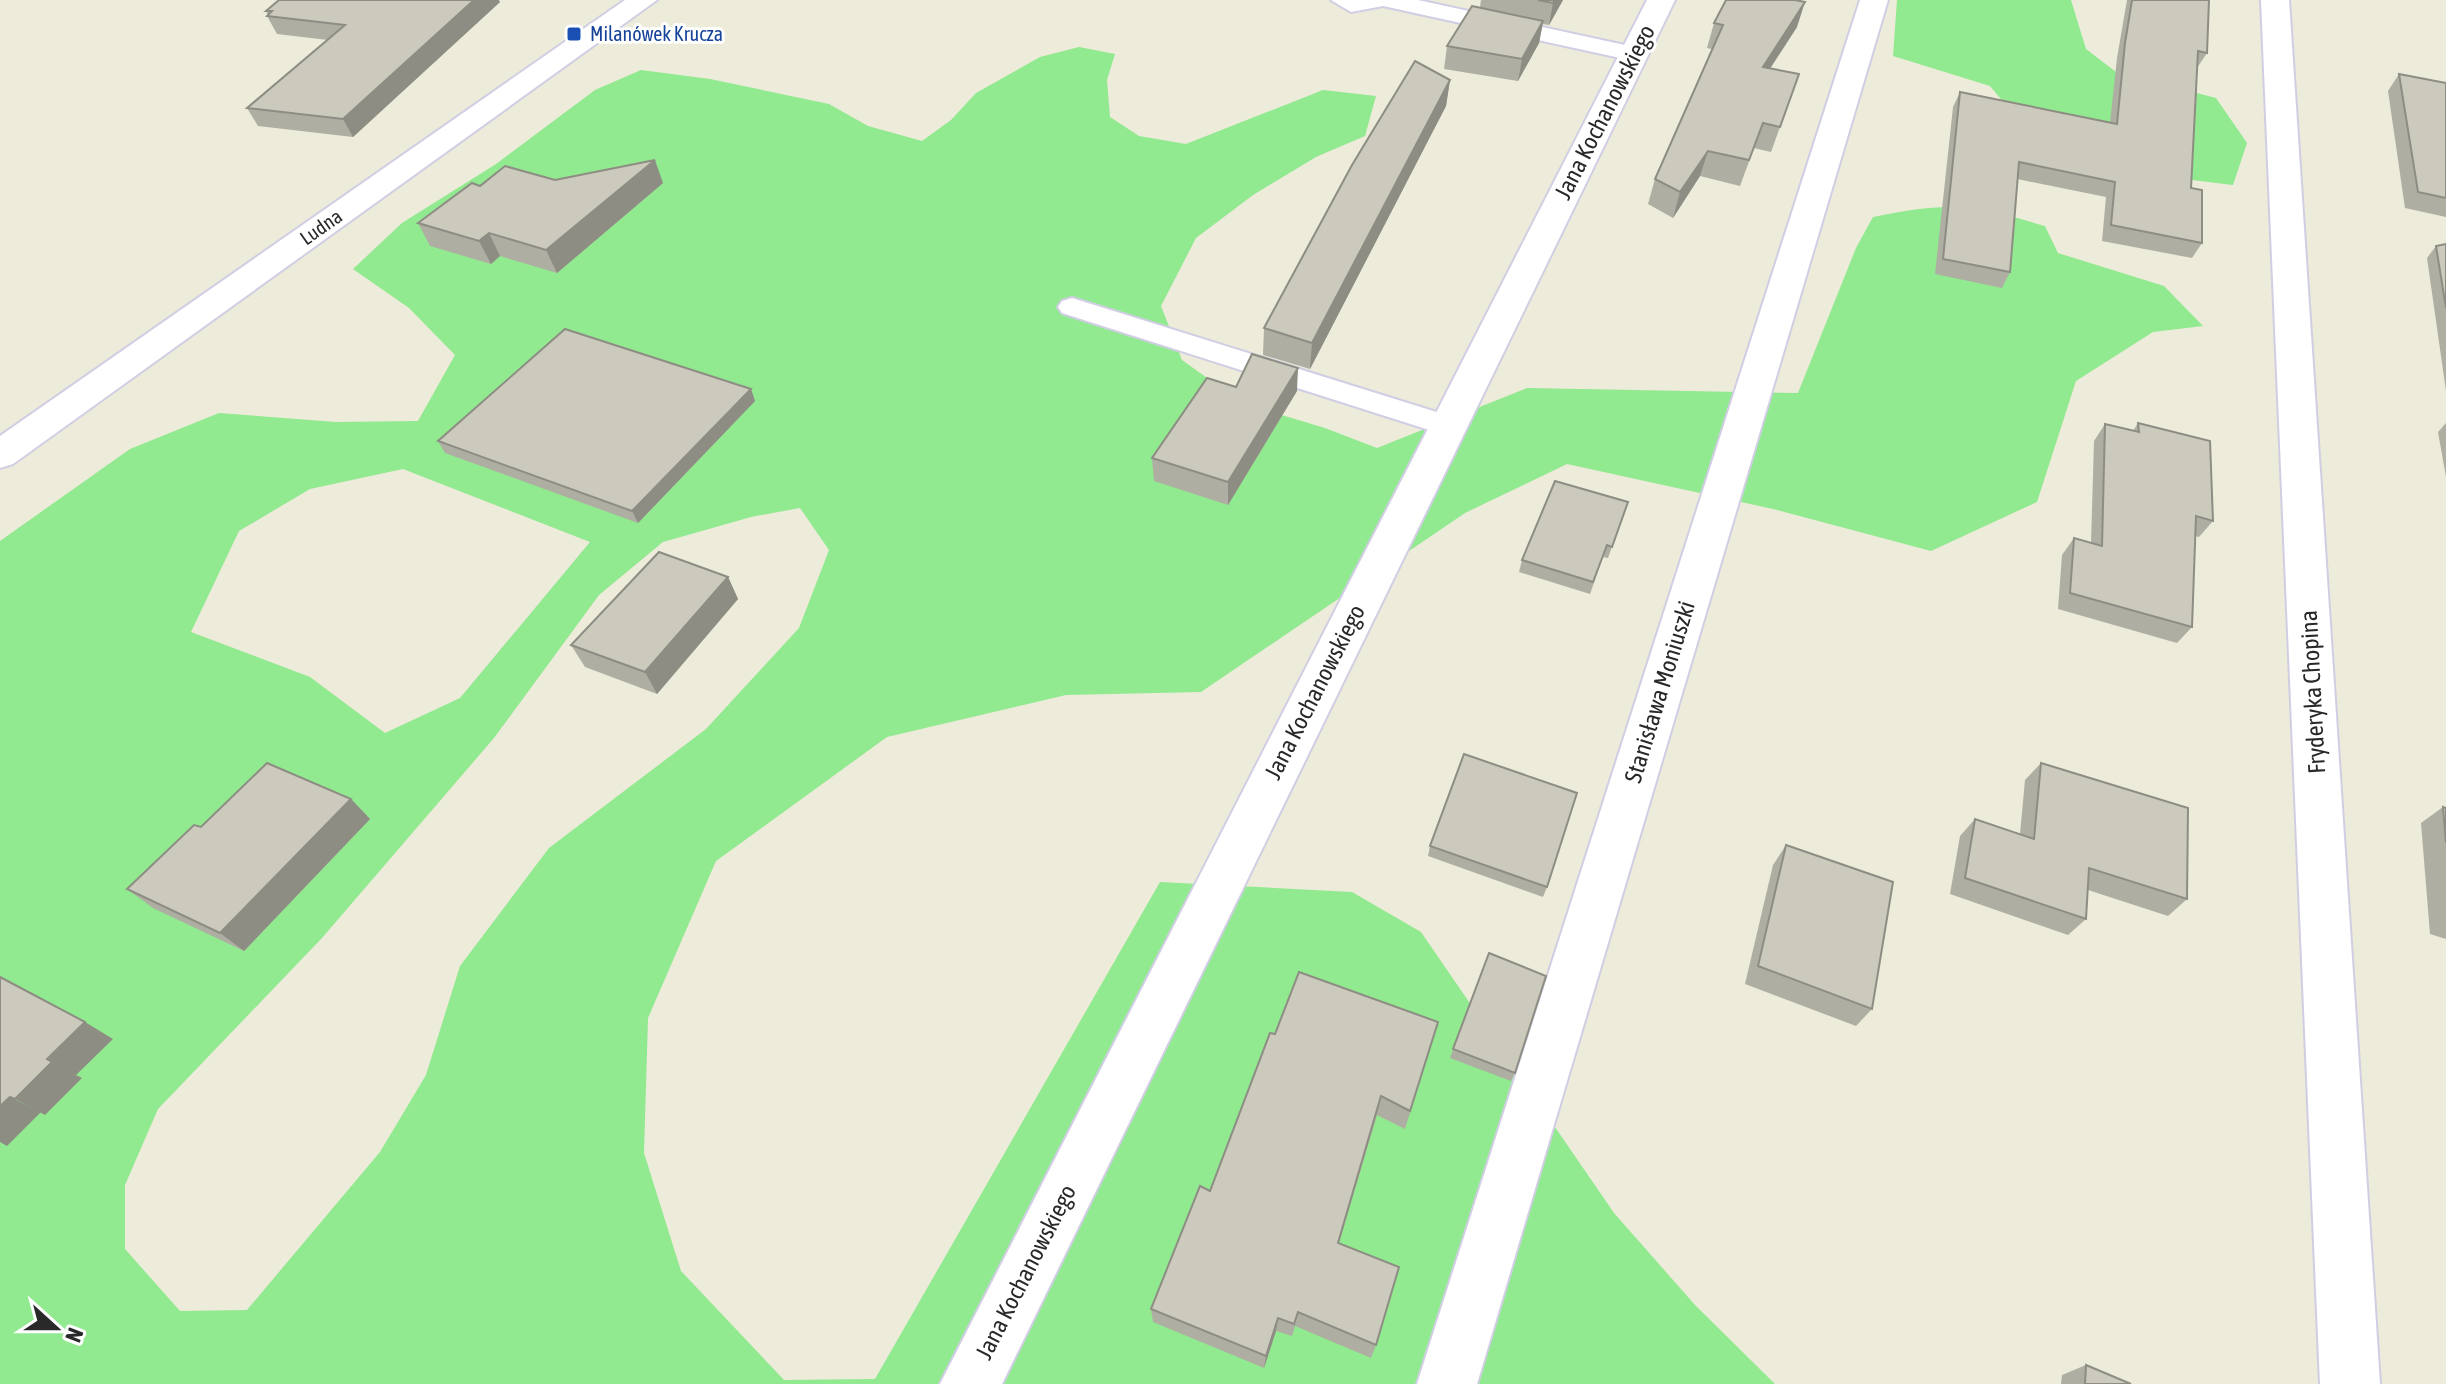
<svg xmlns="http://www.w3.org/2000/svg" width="2446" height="1384" font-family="'Asap Condensed',sans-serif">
	<rect width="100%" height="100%" fill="#edebd9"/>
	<g fill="#91e990" fill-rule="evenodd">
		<polygon points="1897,0 2071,0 2086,49 2116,72 2216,98 2247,143 2233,185 2175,178 2010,110 1990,86 1893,56"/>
		<path d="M1079,47L1115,54L1107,80L1110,117L1139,136L1186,144L1323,90L1376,96L1365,136L1316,157L1253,195L1196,238L1161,306L1182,360L1242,403L1325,428L1377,448L1527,388L1798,393L1856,248L1873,217C1949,201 1972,204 2045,226L2058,253L2164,286L2203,326L2153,332L2076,381L2037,502L1931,551L1773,509L1567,464L1465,513L1201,692L1066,695L887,737L716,861L648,1018L644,1153L681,1271L784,1380L875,1379L1160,882L1352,892L1421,932L1614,1213L1695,1305L1775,1384H0V541L130,449L219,413L336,422L418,421L455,355L409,308L353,269L402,223L496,164L595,90L641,70L710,79L829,104L868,126L922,141L951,120L976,93L1040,57ZM403,469L590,542L460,698L385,733L310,677L191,632L239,531L310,489ZM800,508L829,550L799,628L706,729L549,848L460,966L426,1075L380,1152L247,1310L180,1311L125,1249V1185L158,1109L322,938L494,738L599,595L663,542L751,517Z"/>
	</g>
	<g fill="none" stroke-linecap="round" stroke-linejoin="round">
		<g stroke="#d1cee4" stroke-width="4">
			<g id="service">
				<polygon points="1331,0 1418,0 1634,47 1646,54 1634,61 1383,6 1351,12"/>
				<polygon points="1072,298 1459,419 1463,426 1459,433 1448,436 1062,313 1058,307 1062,301"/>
			</g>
		</g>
		<g stroke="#d1cee4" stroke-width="4">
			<g id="minor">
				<polygon points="625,0 657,0 13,464 0,468 0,436"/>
				<polygon points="1647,0 1675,0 1002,1384 940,1384"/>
				<polygon points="1860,0 1888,0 1477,1384 1417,1384"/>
				<polygon points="2261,0 2289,0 2380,1384 2320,1384"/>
			</g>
		</g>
		<use href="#service" fill="#fff" fill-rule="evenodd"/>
		<use href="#minor" fill="#fff" fill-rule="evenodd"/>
	</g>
	<g fill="#afaea2">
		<polygon points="1481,0 1563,0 1549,25 1543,24 1539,43 1518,81 1444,69 1447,46 1480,7"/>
		<polygon points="2127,0 2209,0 2207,53 2197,68 2191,188 2202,243 2192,258 2102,241 2106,197 2017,179 2010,272 2002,288 1935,274 1953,107 1960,92 2110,123 2117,58"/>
		<polygon points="500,2 353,137 258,126 247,108 328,40 277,34 267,16 268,15 266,11"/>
		<polygon points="1714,23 1797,27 1770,68 1799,74 1771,152 1754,148 1740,186 1700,176 1673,218 1648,204 1655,179 1712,49 1707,48"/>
		<polygon points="2399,74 2446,83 2446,217 2405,208 2388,91"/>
		<polygon points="1450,80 1446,106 1310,369 1263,355 1264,328"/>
		<polygon points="555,180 663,183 557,273 500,256 491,264 430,246 418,223 480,186"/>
		<polygon points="2446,244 2446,391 2427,258 2436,246"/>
		<polygon points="1236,387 1297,391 1228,505 1154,481 1152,458"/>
		<polygon points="751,389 755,401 638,523 445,453 438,441"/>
		<polygon points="2138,423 2213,521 2199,537 2195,536 2192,627 2177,643 2058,609 2062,555 2074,538 2091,543 2094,441 2105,424 2133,431"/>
		<polygon points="2446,423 2446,477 2438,432"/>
		<polygon points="1628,502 1608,558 1603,557 1590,594 1519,572 1522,560"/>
		<polygon points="728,577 738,599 657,694 585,667 571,645"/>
		<polygon points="2041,763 2187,899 2168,916 2088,890 2086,919 2068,935 1950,894 1960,836 1975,819 2020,834 2025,780"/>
		<polygon points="351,799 370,819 244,951 153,908 127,889 201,827"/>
		<polygon points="2443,807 2446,808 2446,939 2430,934 2421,823"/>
		<polygon points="1786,845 1872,1009 1856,1026 1745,984 1773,865"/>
		<polygon points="1430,846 1547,887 1543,897 1428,856"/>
		<polygon points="1489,953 1515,1073 1511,1081 1450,1058"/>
		<polygon points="1438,1022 1405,1129 1377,1115 1339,1243 1376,1345 1371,1358 1295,1326 1292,1336 1276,1331 1264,1368 1153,1322 1151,1309 1210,1191 1275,1034"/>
		<polygon points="2086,1365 2131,1384 2061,1384 2062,1375"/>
	</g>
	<g fill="#8e8d84">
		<polygon points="474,0 499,0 500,2 353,137 343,119"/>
		<polygon points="1555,0 1563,0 1549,25 1553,3"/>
		<polygon points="1805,2 1797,27 1755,92 1763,67"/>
		<polygon points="1543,21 1539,43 1518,81 1522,59"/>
		<polygon points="1450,80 1446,106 1310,369 1312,343"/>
		<polygon points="1708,151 1700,176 1673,218 1680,192"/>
		<polygon points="655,160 663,183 557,273 546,250"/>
		<polygon points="489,233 500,256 491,264 479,241"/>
		<polygon points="1298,368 1297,391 1228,505 1228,482"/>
		<polygon points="751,389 755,401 638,523 632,511"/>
		<polygon points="728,577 738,599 657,694 645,672"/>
		<polygon points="351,799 370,819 244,951 220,933"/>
		<polygon points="85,1022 113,1039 76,1075 82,1078 45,1115 15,1099 47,1059"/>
		<polygon points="10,1097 41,1112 7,1146 0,1142 0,1106"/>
		<polygon points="1278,1318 1276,1331 1264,1368 1266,1356"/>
	</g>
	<g fill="#cbcabc" stroke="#8e8d84" stroke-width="2">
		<polygon points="279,0 474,0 343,119 247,108 345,25 267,16 272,11 266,11"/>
		<polygon points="1538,0 1555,0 1553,3"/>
		<polygon points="1726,0 1795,0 1805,2 1763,67 1799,74 1780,127 1763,123 1749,160 1708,151 1680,192 1655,179 1723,25 1714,23"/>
		<polygon points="2132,0 2209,0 2207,53 2198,51 2191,188 2202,190 2202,243 2111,225 2115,182 2019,162 2010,272 1943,259 1960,92 2117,124 2125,43"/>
		<polygon points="1472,6 1543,21 1522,59 1447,46"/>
		<polygon points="1415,61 1450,80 1312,343 1264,328 1352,165"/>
		<polygon points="2399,74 2446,83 2446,198 2418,192"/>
		<polygon points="655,160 546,250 489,233 479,241 418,223 472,183 480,186 505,166 555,180"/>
		<polygon points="2446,244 2446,308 2436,246"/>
		<polygon points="565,329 751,389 632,511 438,441"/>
		<polygon points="1252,354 1298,368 1228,482 1152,458 1207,378 1236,387"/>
		<polygon points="2138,423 2210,441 2213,521 2196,516 2192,627 2070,593 2074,538 2102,546 2105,424 2139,432"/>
		<polygon points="1555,481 1628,502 1612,547 1607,545 1593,582 1522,560"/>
		<polygon points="659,552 728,577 645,672 571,645"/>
		<polygon points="1464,754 1577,793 1547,887 1430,846"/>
		<polygon points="267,763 351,799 220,933 127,889 194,825 201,827"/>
		<polygon points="2041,763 2188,808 2187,899 2089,868 2086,919 1965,878 1975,819 2034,839"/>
		<polygon points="2443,807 2446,808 2446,843"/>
		<polygon points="1786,845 1893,882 1872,1009 1758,966"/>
		<polygon points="1489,953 1546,976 1515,1073 1453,1049"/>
		<polygon points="1299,972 1438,1022 1410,1111 1381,1096 1338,1243 1399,1267 1376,1345 1298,1312 1294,1324 1278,1318 1266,1356 1151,1309 1200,1186 1210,1191 1270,1033 1275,1034"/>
		<polygon points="0,977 85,1022 47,1059 52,1062 15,1099 10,1097 0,1106"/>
		<polygon points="2086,1365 2131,1384 2085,1384"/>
	</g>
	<rect fill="#1a4fb4" stroke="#fff" stroke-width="3" x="566" y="26" width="16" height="16" rx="4"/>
	<g text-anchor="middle" stroke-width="6" stroke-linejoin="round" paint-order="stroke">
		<g font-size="20" fill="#164399" stroke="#fff" text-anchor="start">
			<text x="590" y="41">Milanówek Krucza</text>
		</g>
		<g font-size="20" fill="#292929" stroke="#fff">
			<text transform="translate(321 227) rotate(-35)" y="7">Ludna</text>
		</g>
		<g font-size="24" fill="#292929" stroke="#fff">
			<text transform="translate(1605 112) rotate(-63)" y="8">Jana Kochanowskiego</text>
			<text transform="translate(1315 692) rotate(-63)" y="8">Jana Kochanowskiego</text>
			<text transform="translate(1660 692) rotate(-73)" y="8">Stanisława Moniuszki</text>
			<text transform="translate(2313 692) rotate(-93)" y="8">Fryderyka Chopina</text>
			<text transform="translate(1026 1272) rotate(-63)" y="8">Jana Kochanowskiego</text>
		</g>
	</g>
	<g transform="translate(56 1328) rotate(111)" stroke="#ffffff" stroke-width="6" paint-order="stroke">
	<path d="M0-6L14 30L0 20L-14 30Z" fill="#292929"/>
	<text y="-12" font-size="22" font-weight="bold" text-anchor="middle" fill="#292929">N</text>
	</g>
</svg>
